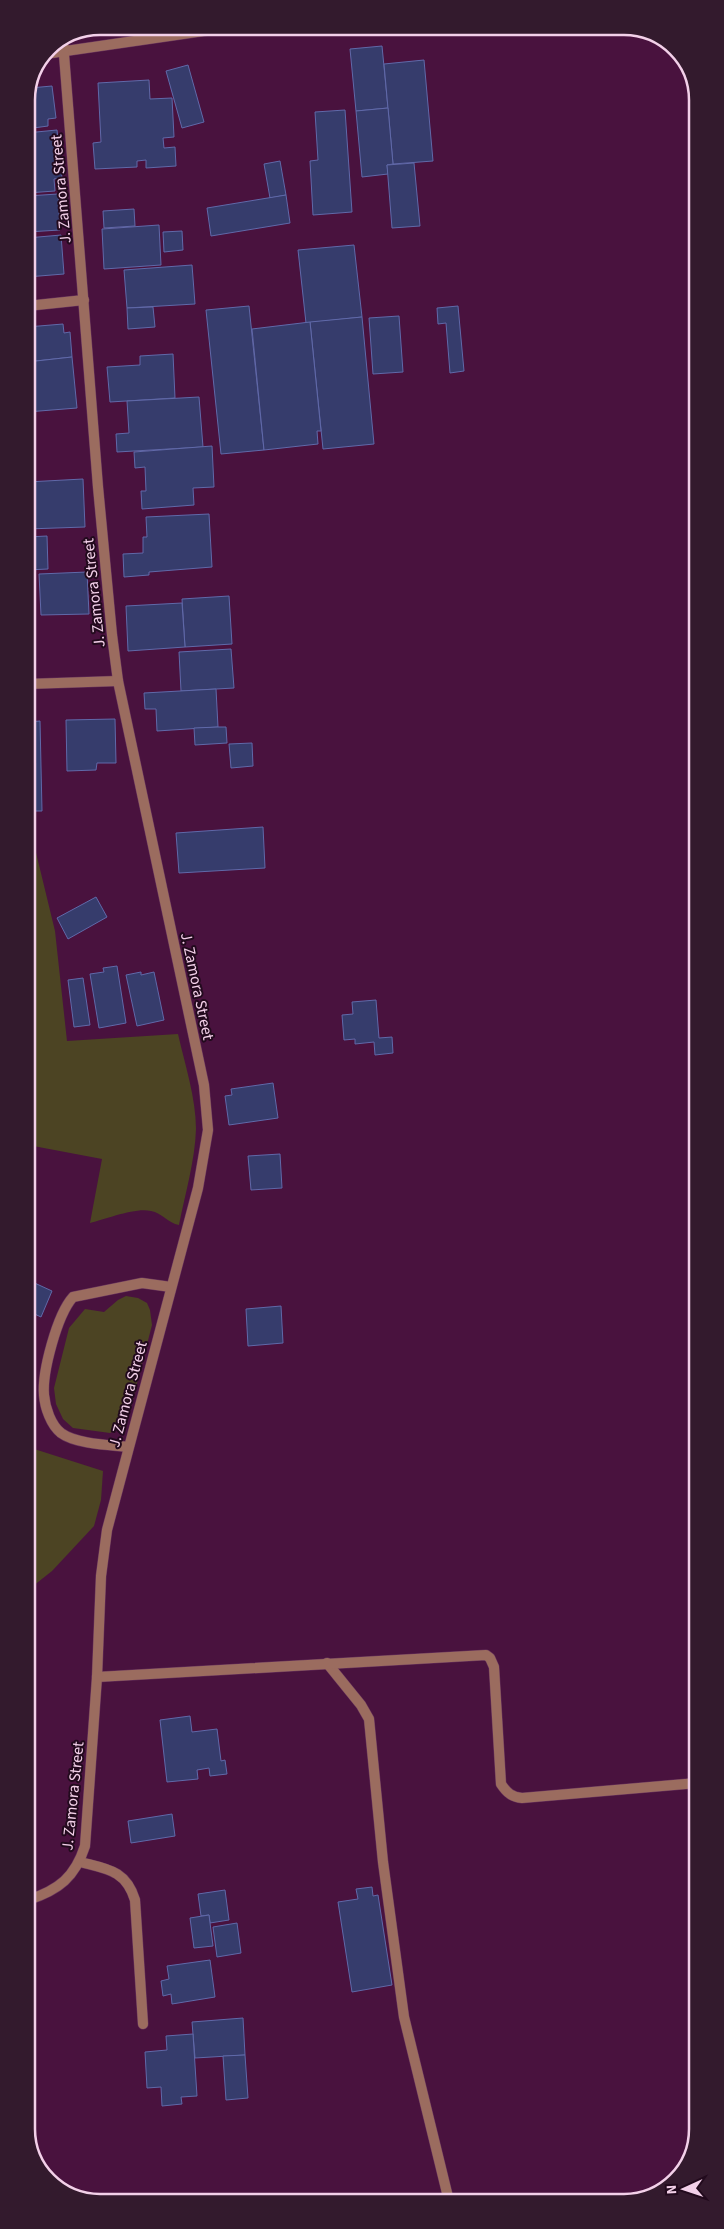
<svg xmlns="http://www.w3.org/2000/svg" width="724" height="2229" font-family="'Source Sans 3',sans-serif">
	<rect width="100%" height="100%" fill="#49123e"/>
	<g fill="#4c4423">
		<path d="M27,832H31L55,931L67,1041L178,1034C185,1065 196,1098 196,1129C195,1161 185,1194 179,1225C168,1223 162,1213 151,1211C136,1207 106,1219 90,1223L102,1159L28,1145Z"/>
		<polygon points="126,1296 138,1298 147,1303 150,1310 152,1325 128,1418 121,1427 110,1433 73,1428 63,1419 56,1404 54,1388 69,1328 85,1309 104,1312 118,1300"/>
		<polygon points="28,1447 103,1471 101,1500 94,1526 52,1571 28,1590"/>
	</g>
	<g fill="#363c6c" stroke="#6069a9">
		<polygon points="382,46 388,108 356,111 350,49"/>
		<polygon points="424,60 433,161 393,164 384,64"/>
		<polygon points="188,65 204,122 182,128 166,71"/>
		<polygon points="149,80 150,99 172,98 174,137 163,138 164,148 175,147 176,166 146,168 146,160 137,161 137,167 95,169 93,143 101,142 98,83"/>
		<polygon points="52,86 56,118 48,119 48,126 26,129 26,96 30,88"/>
		<polygon points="388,108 393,164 387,165 388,174 362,177 356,111"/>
		<polygon points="345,110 352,212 313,215 310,161 318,160 315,112"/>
		<polygon points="57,130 62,178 54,179 55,191 27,193 26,133"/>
		<polygon points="280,161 286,195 270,198 264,164"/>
		<polygon points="414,163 420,226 392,228 387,165"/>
		<polygon points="58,194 60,230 27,232 27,196"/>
		<polygon points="286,195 290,223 211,236 207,208"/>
		<polygon points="134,209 135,226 104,228 103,211"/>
		<polygon points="159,225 161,265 104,269 102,229"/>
		<polygon points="182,231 183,250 164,252 163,232"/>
		<polygon points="61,235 64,274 27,277 27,238"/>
		<polygon points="354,245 362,317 306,323 298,250"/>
		<polygon points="192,265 195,304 127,308 124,270"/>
		<polygon points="249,306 264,450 221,454 206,310"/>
		<polygon points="458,306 464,371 450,373 446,323 438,324 437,308"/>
		<polygon points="153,307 155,327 128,329 127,308"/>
		<polygon points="399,316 403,372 373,374 369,318"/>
		<polygon points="362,317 374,444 323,449 310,322"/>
		<polygon points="310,322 321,431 317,431 318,444 264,450 252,329"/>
		<polygon points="63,324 64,333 70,332 72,357 27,362 27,327"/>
		<polygon points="173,354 175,398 110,402 107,367 140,365 140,356"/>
		<polygon points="72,357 77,408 27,412 27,362"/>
		<polygon points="199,397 203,447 117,452 116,434 129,433 127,401"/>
		<polygon points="212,446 214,487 193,488 194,505 142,509 141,491 146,491 145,467 135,468 134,452"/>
		<polygon points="83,479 85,527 27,529 27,482"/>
		<polygon points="209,514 212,567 149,572 149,575 124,577 123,554 143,553 143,537 147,537 146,517"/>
		<polygon points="47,536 48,569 27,570 27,537"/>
		<polygon points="87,572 89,614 41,615 39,574"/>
		<polygon points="27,586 29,586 30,623 27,623"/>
		<polygon points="229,596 232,644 185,647 182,599"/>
		<polygon points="182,603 185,647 128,651 126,606"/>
		<polygon points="231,649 234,688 181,691 179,652"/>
		<polygon points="216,689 218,727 157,731 156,709 145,709 144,693"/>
		<polygon points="115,719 116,763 97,763 96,770 67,771 66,720"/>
		<polygon points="40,721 42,811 27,811 27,722"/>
		<polygon points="218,727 226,727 227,743 195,745 194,728"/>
		<polygon points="252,743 253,766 231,768 229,744"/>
		<polygon points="263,827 265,868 179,873 176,833"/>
		<polygon points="96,897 107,917 68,939 57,918"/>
		<polygon points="117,966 126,1023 99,1028 90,974 104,972 103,968"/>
		<polygon points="141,972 141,975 154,972 164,1020 137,1026 126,975"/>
		<polygon points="83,978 90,1025 74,1027 68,980"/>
		<polygon points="376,1000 379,1038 392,1037 393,1053 375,1055 374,1042 355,1044 355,1039 344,1040 342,1015 353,1014 352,1002"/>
		<polygon points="273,1083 278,1118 229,1125 225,1096 232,1095 231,1089"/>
		<polygon points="280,1154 282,1188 251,1190 248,1156"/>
		<polygon points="28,1280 52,1291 41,1317 28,1311"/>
		<polygon points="281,1306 283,1343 248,1346 246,1309"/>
		<polygon points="190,1716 192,1732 217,1729 221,1761 225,1760 227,1774 210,1776 209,1768 197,1770 198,1779 167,1782 160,1720"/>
		<polygon points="172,1814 175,1836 131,1843 128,1821"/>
		<polygon points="372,1887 373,1896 378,1895 392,1985 352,1992 338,1902 358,1899 356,1889"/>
		<polygon points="225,1890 229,1920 210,1923 209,1915 201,1916 198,1894"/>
		<polygon points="209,1915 213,1946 194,1948 190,1918"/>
		<polygon points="237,1923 241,1953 217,1957 213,1927"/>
		<polygon points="210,1960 215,1997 172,2004 171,1994 163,1996 161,1981 169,1979 167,1966"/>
		<polygon points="243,2018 245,2055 195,2058 192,2022"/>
		<polygon points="193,2034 197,2096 181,2097 182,2104 162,2106 161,2087 147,2088 145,2052 167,2050 166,2036"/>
		<polygon points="245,2055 248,2098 226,2100 223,2056"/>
	</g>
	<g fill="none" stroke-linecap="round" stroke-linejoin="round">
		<g stroke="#68345d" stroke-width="11">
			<g id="lane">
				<path d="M128,1447C109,1445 76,1444 61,1433C51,1425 45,1408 44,1395C42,1372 57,1315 73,1297L142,1283L171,1287"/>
				<path d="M80,1862C107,1869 126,1870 135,1900L143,2024"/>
			</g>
		</g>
		<g stroke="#68345d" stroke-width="11">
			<g id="street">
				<polyline points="45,54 238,26"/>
				<polyline points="27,306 84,300"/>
				<polyline points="27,684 118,681"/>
				<polyline points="327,1663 361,1705 369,1719 383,1862 404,2017 449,2201"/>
				<path d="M97,1677L486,1655L490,1658L494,1667L501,1784C507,1793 512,1797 522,1798L697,1783"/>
				<path d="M28,1900C59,1890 75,1877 85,1846L97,1677L101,1576L107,1530L198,1188L208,1130L204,1085L118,681L112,635L98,487L63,42"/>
			</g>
		</g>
		<use href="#lane" stroke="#9b6c5f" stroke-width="10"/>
		<use href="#street" stroke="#9b6c5f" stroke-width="10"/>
	</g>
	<g text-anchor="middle" stroke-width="4" stroke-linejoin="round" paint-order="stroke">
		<g font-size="16" fill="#f3d0e9" stroke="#220a1d">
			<text transform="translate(60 189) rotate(-95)" y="6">J. Zamora Street</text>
			<text transform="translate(93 593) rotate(-96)" y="6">J. Zamora Street</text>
			<text transform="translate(198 986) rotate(78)" y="6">J. Zamora Street</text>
			<text transform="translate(127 1394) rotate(-75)" y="6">J. Zamora Street</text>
			<text transform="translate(72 1796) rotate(-84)" y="6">J. Zamora Street</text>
		</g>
	</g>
	<path d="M0 0H724V2229H0ZM100 35H624A65 65 0 0 1 689 100V2129A65 65 0 0 1 624 2194H100A65 65 0 0 1 35 2129V100A65 65 0 0 1 100 35Z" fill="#331a2d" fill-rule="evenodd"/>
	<path fill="none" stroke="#f3d0e9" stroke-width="2.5" d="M100 35H624A65 65 0 0 1 689 100V2129A65 65 0 0 1 624 2194H100A65 65 0 0 1 35 2129V100A65 65 0 0 1 100 35Z"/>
	<g transform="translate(684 2189) rotate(267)" stroke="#220a1d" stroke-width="4" paint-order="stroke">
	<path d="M0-4L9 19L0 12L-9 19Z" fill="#f3d0e9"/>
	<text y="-8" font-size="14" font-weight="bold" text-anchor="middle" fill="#f3d0e9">N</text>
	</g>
</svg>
